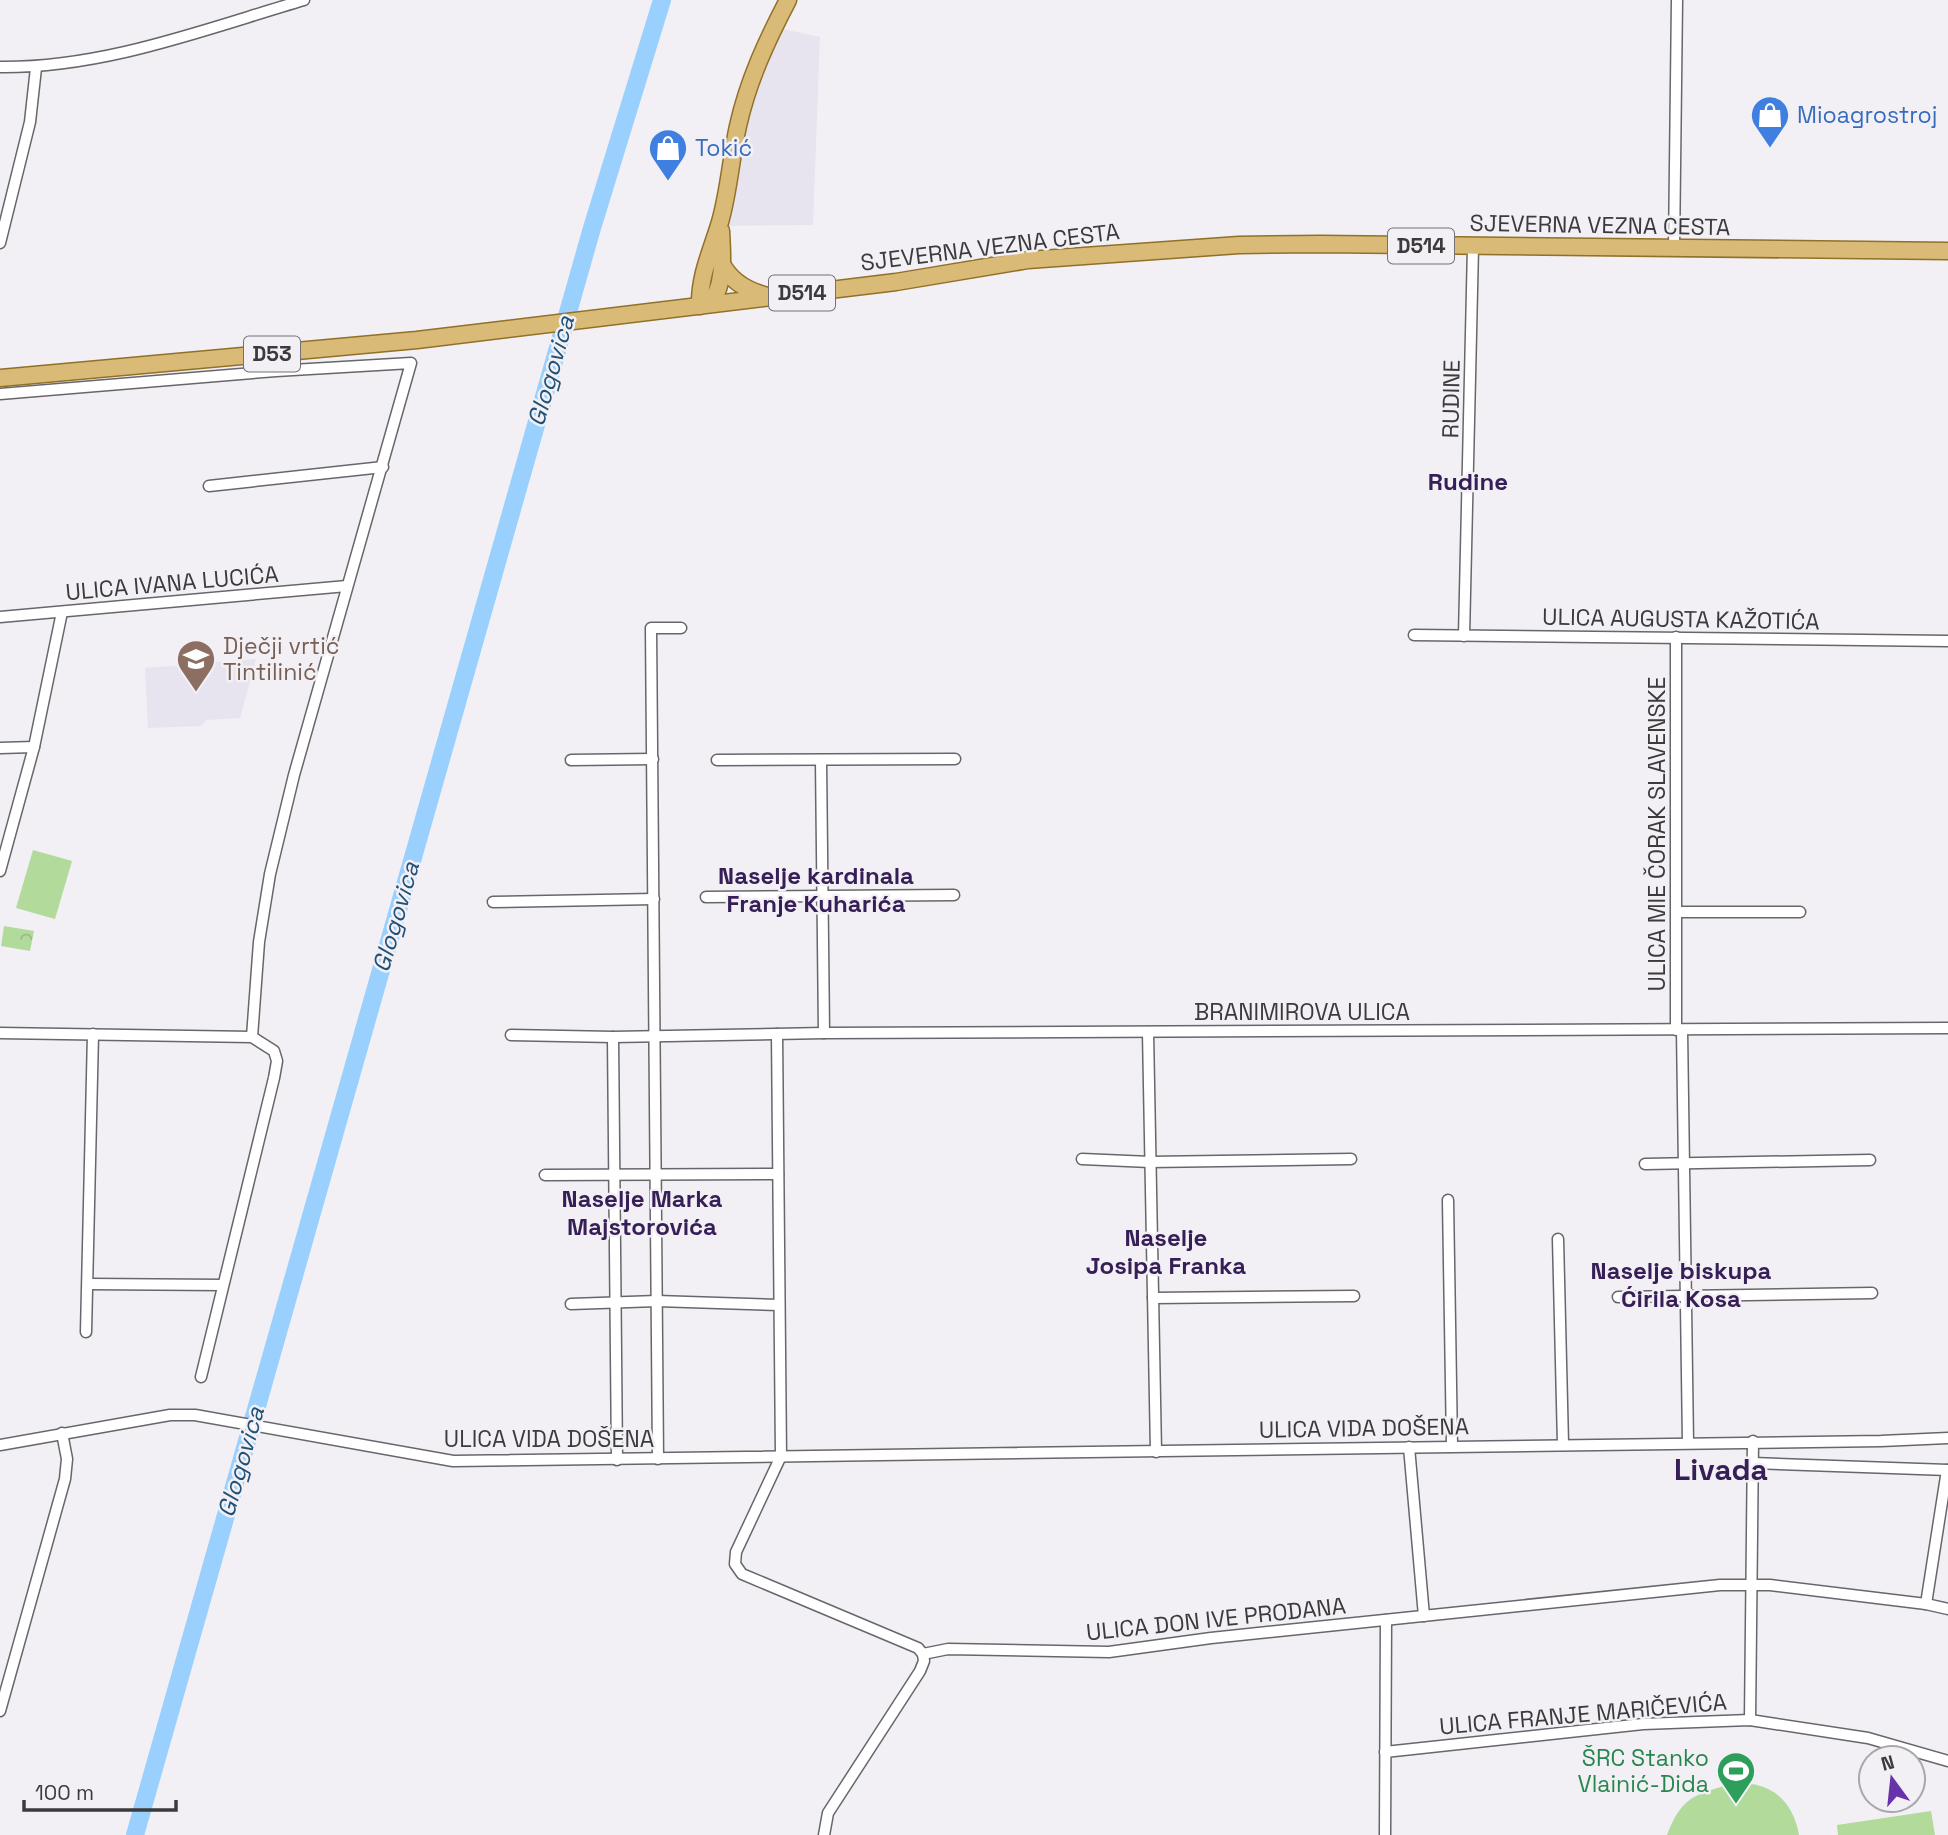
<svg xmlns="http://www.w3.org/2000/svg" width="1948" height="1835" font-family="'Space Grotesk',sans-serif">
	<defs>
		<pattern id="forest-crowns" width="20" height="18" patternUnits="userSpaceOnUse" patternTransform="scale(1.75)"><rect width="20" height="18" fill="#b1da9b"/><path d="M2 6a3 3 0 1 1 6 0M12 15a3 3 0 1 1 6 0" fill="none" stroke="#99bc86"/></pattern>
	</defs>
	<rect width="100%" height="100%" fill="#f2f0f5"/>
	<g fill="#e7e4ef">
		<polygon points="783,29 820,37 813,225 727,226 734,171 751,104"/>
		<polygon points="256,659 240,718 207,720 201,726 148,728 145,668"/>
	</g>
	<polygon fill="url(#forest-crowns)" points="4,926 34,931 30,951 1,946"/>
	<g fill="#b1da9b">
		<polygon points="33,850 72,861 55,919 16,908"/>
		<path d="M1728,1785C1737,1785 1749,1783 1757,1785C1782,1791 1795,1811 1799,1835H1667C1681,1799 1692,1795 1728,1785Z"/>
		<polygon points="1931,1811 1935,1835 1838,1835 1837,1825"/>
	</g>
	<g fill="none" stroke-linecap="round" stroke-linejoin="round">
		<polyline stroke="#99d0fd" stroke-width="18" points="135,1835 592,228 662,0"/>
		<g stroke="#67666a" stroke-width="13">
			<g id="street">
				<path d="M0,67C105,68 205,29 304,0"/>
				<polyline points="0,243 30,122 36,68"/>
				<polyline points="1674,249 1677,0"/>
				<polyline points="0,394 276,371 411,363 294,775 270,874 259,942 252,1037"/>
				<polyline points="209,486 383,467"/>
				<polyline points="0,617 347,586"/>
				<polyline points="1414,635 1948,641"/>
				<polyline points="1464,636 1473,247"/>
				<polyline points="1676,637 1676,1030"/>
				<polyline points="0,748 34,747"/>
				<polyline points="571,760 653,759"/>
				<polyline points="717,760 955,759"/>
				<polyline points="821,760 824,1033"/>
				<polyline points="0,871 34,747 62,612"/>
				<polyline points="706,897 954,895"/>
				<polyline points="493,902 654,899"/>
				<polyline points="1677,912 1800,912"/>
				<polyline points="1682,1030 1688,1443"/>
				<polyline points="1148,1032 1156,1452"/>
				<polyline points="0,1033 252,1037 274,1051 277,1061 274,1078 201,1377"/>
				<polyline points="777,1034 781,1456 736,1552 735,1564 742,1574 918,1648 923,1654"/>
				<polyline points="511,1035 613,1037 824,1033 1948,1028"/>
				<polyline points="613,1037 617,1460"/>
				<polyline points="1082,1159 1150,1162 1351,1159"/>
				<polyline points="1645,1164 1870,1160"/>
				<polyline points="545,1175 778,1174"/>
				<polyline points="1448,1200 1452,1446"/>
				<polyline points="1558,1239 1563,1444"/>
				<polyline points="88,1284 223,1285"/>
				<polyline points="1618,1297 1872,1293"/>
				<polyline points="1153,1298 1354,1296"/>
				<polyline points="571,1304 657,1301 779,1305"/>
				<polyline points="86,1332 93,1034"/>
				<polyline points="0,1445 170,1415 195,1415 453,1461 1881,1441 1948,1438"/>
				<polyline points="1409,1447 1424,1616"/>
				<polyline points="658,1459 651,628 681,628"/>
				<polyline points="1753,1463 1948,1470"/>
				<polyline points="1926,1604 1947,1470"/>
				<polyline points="923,1654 948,1649 1109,1652 1211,1638 1720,1585 1770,1585 1926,1604 1948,1609"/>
				<polyline points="0,1711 65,1479 67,1459 62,1433"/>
				<polyline points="1750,1720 1753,1441"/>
				<polyline points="1385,1752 1643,1724 1750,1720 1868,1738 1948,1761"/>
				<polyline points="824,1835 828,1813 920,1671 924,1661 923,1654"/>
				<polyline points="1385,1835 1386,1620"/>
			</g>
		</g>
		<g stroke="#917028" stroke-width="19">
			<g id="primary">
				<path d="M721,262C730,281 747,291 768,296"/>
				<path d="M709,304C726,287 722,253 721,231"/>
				<path d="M700,306C699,276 712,249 720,222C729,191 731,157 738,126C748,81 767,40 788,0"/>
				<polyline points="0,378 417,340 896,282 1028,260 1239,245 1321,244 1948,251"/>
			</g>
		</g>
		<use href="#street" stroke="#fff" stroke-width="10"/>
		<use href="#primary" stroke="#d9bb77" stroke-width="16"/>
	</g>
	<defs>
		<g id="shop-pin" transform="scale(2.0125)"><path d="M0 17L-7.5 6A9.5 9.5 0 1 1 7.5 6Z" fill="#3f7fe0" stroke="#f2f0f5"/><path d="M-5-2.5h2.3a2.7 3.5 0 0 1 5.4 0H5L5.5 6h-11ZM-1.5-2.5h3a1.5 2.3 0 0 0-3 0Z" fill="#fff"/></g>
		<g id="school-pin" transform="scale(2.0125)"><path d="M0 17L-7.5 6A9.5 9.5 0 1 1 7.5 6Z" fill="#8d6e63" stroke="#f2f0f5"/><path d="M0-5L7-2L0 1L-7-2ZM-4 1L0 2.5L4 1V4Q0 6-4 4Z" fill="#fff"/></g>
		<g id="stadium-pin" transform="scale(2.0125)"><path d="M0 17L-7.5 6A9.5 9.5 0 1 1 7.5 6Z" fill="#2e9e5b" stroke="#f2f0f5"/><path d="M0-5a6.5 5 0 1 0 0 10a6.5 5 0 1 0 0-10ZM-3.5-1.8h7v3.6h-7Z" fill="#fff"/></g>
	</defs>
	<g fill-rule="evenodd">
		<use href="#shop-pin" x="1770" y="115"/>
		<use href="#shop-pin" x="668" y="148"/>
		<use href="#school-pin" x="196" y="659"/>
		<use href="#stadium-pin" x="1736" y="1771"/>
	</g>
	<g text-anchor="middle" stroke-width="5" stroke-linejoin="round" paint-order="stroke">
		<g fill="#f2f0f5" stroke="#727174" stroke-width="2">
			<rect x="1388" y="228.5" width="66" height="35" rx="5"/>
			<rect x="769" y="275.5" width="66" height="35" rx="5"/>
			<rect x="244" y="336.5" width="56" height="35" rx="5"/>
		</g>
		<g font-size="21" font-weight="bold" fill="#3b3a3c">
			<text x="1421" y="253">D514</text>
			<text x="802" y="300">D514</text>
			<text x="272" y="361">D53</text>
		</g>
		<g font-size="23" fill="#366cbe" stroke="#f2f0f5" text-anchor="start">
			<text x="1797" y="123">Mioagrostroj</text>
			<text x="695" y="156">Tokić</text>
		</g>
		<g font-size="23" fill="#3b3a3c" stroke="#f2f0f5">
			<text transform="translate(1600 225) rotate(1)" y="8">SJEVERNA VEZNA CESTA</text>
			<text transform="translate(990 247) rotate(-7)" y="8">SJEVERNA VEZNA CESTA</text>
			<text transform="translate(1451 399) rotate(-89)" y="8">RUDINE</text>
			<text transform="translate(172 583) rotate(-5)" y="8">ULICA IVANA LUCIĆA</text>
			<text transform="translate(1681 619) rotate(1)" y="8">ULICA AUGUSTA KAŽOTIĆA</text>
			<text transform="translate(1657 834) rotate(-90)" y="8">ULICA MIE ČORAK SLAVENSKE</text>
			<text x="1302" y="1020">BRANIMIROVA ULICA</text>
			<text transform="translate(1364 1428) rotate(-1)" y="8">ULICA VIDA DOŠENA</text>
			<text x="549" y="1447">ULICA VIDA DOŠENA</text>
			<text transform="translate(1216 1619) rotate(-6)" y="8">ULICA DON IVE PRODANA</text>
			<text transform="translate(1583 1714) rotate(-5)" y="8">ULICA FRANJE MARIČEVIĆA</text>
		</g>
		<g font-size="23" fill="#785e54" stroke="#f2f0f5" text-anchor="start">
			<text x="223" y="654">Dječji vrtić<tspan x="223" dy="26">Tintilinić</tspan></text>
		</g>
		<g font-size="23" fill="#27864d" stroke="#f2f0f5" text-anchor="end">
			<text x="1709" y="1766">ŠRC Stanko<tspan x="1709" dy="26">Vlainić-Dida</tspan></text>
		</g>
		<g font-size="24" font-style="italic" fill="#205278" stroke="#f2f0f5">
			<text transform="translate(551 371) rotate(-74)" y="8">Glogovica</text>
			<text transform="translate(396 917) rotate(-74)" y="8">Glogovica</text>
			<text transform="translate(241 1462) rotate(-74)" y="8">Glogovica</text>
		</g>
		<g font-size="24" font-weight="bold" fill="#361e57" stroke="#f2f0f5">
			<text x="1468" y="490">Rudine</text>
			<text x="816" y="884">Naselje kardinala<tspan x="816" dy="28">Franje Kuharića</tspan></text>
			<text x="642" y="1207">Naselje Marka<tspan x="642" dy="28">Majstorovića</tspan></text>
			<text x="1166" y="1246">Naselje<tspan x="1166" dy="28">Josipa Franka</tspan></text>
			<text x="1681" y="1279">Naselje biskupa<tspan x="1681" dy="28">Ćirila Kosa</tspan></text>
		</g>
		<g font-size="30" font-weight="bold" fill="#361e57" stroke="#f2f0f5">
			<text x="1721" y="1480">Livada</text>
		</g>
	</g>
	<g transform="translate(1892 1779) rotate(345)"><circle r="33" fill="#f2f0f5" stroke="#a9a7ab" stroke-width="2"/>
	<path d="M0-5L12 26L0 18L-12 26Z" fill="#6733aa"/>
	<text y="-10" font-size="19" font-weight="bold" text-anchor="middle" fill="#3b3a3c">N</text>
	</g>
	<path d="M24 1800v10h152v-10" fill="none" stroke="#3b3a3c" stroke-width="3.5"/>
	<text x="35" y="1800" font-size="21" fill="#3b3a3c" stroke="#f2f0f5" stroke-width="5" paint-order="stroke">100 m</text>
</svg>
